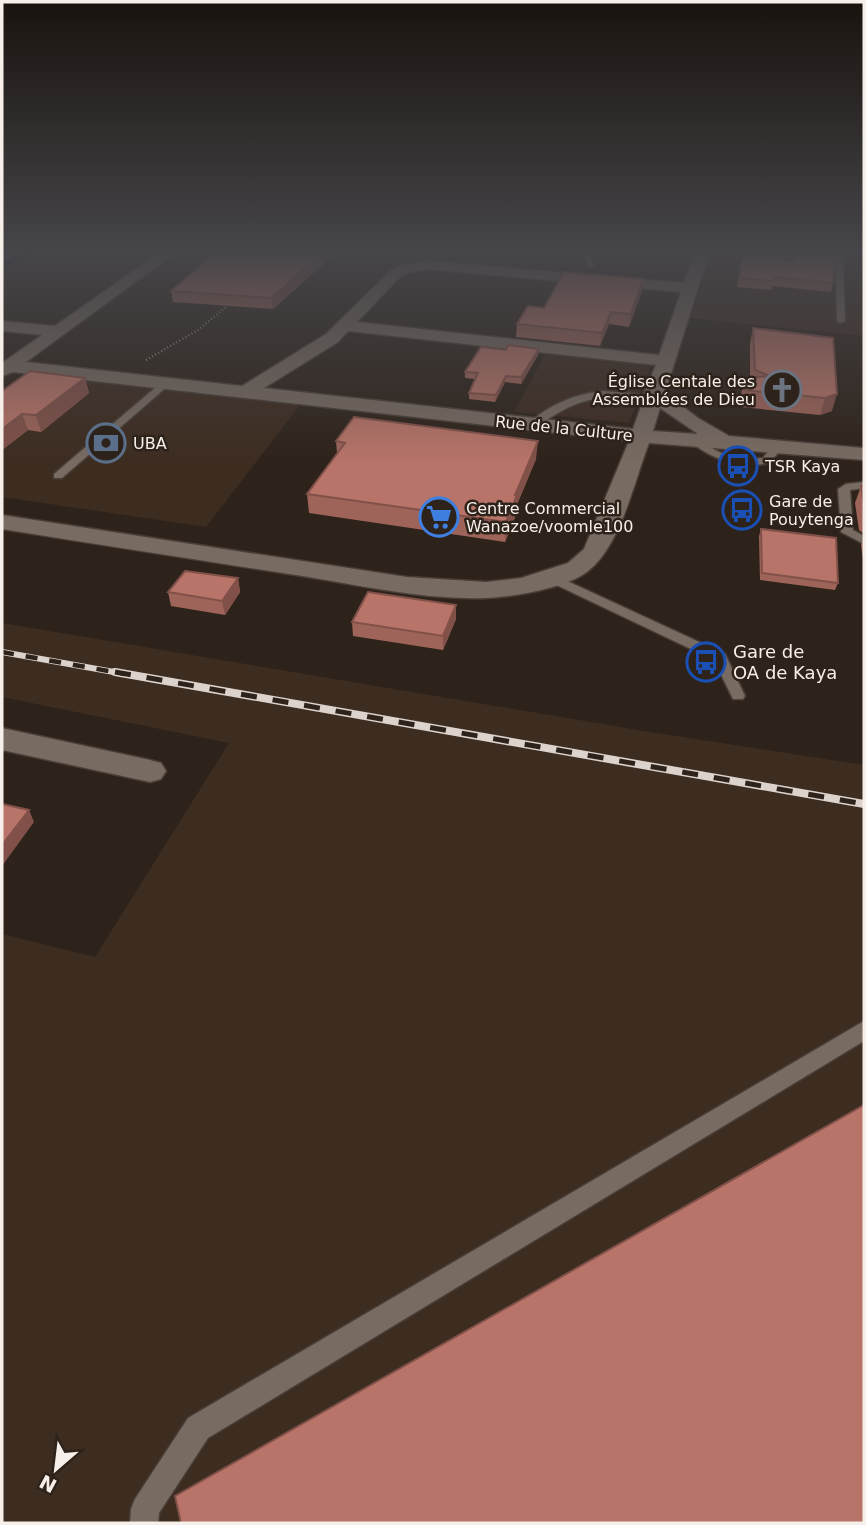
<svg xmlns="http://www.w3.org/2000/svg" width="866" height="1525" font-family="'DejaVu Sans',sans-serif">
	<rect width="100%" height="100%" fill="#2e231a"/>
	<g fill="#3d2c20">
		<polygon points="713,250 860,250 864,336 690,318"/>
		<polygon points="547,351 652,363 629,423 514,412"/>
		<polygon points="35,373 301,404 206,527 2,497 2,396"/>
		<polygon points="2,623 650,732 864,765 864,1523 2,1523 2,934 95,957 229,743 2,697"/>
	</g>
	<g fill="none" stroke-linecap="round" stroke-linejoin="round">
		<polygon fill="#00032e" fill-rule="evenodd" points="19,250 38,250 2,269 2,258"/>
		<g stroke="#483e37" stroke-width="3">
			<g id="service">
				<polygon points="581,250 588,250 594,266 588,266"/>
				<polygon points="784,250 792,250 790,267 786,269 782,267"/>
				<polygon points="830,250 839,250 843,253 845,321 841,323 837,321 835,254"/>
				<polygon points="162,382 170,384 62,478 54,478 54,474"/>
				<path d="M602,391L632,393L657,398L652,401C598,394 582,396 537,426L528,424C548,405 575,394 602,391Z"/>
				<path d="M689,437C700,436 709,447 719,452C733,458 747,460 763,458L775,443L784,445L770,463C740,469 713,460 689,441Z"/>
				<polygon points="864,482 864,488 850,490 853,530 864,536 864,544 841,532 838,489 846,484"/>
				<polygon points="552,574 725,654 745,696 743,699 733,699 714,660 548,581 546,578"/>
				<polygon points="864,1021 864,1041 208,1438 159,1513 158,1523 130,1523 131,1509 135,1499 188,1418"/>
			</g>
		</g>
		<g stroke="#483e37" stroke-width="3">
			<g id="minor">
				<polygon points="7,250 25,250 2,262 2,253"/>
				<path d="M163,250H179L26,362L242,386L326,334L390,271L399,266L428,261L684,283L696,250H710L665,393L698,418L729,436L864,448V460L649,443C634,482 621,545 588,571C567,588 513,597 486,598C423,600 358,585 296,575C198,560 100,545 2,529V515L407,577L486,582L521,578L568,563L584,549L629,441L13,372L2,376V363L42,335L2,331V321L55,326ZM428,269L681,292L659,355L357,322L400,277L408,273ZM348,331L656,365L644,393L645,395L633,429L264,388L338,342ZM660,408L698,434L653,431Z"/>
				<polygon points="2,728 150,760 161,763 166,771 161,779 150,782 2,750"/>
			</g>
		</g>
		<polyline stroke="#9b928b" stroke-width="2.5" stroke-dasharray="1 2.5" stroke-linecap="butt" points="146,360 198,330 232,302"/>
		<use href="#service" fill="#786b61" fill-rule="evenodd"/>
		<use href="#minor" fill="#786b61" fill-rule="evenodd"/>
		<g stroke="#dbd3cc" stroke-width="6">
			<polyline id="rail-far1" points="2,652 125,674"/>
		</g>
		<g stroke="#dbd3cc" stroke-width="8">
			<polyline id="rail" points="115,672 864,804"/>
		</g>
		<use href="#rail-far1" stroke="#2e231a" stroke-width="4.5" stroke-dasharray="12" stroke-linecap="butt"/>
		<use href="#rail" stroke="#2e231a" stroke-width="5" stroke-dasharray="16" stroke-linecap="butt"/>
	</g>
	<g fill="#9e6459">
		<polygon points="339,250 273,309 173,302 171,291"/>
		<polygon points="743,250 782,259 789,262 794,259 794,250 835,250 833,283 831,292 772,286 771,290 737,287"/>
		<polygon points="643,279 642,291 629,327 609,324 600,346 516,337 517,324 544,308"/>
		<polygon points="753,328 833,338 832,411 820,415 741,407 741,394 745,378 750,378 750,344"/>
		<polygon points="538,355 521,384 505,382 495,402 469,399 469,393 475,379 465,378 465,372"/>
		<polygon points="85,378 89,393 41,432 28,430 2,450 2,391"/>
		<polygon points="336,441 536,459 516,507 516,515 505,542 309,513 307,494 337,453"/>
		<polygon points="861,486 864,486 864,534 859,530 855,503"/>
		<polygon points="761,529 838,583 835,590 760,580 759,536"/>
		<polygon points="864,536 864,567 861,545"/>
		<polygon points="238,578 240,592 225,615 171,606 168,592"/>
		<polygon points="456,619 443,650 353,636 352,622"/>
	</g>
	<g fill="#815149">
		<polygon points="326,250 339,250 273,309 271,298"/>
		<polygon points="643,279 642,291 629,327 631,314"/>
		<polygon points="611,312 609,324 600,346 602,333"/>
		<polygon points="539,349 538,355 521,384 521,377"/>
		<polygon points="506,376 505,382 495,402 496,395"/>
		<polygon points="85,378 89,393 41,432 36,415"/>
		<polygon points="837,394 832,411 820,415 825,398"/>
		<polygon points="22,414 28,430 2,450 2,429"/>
		<polygon points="538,441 536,459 516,507 516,515 505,542 506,522 515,495"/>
		<polygon points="238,578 240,592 225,615 222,601"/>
		<polygon points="456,605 456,619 443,650 443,636"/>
		<polygon points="29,810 34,822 2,866 2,845"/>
	</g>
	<g fill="#b87468" stroke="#815149" stroke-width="2">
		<polygon points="219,250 326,250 271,298 171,291"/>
		<polygon points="744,250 783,250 782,259 789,262 795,258 796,250 835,250 833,283 774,277 773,281 739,278"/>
		<polygon points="564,272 643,279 631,314 611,312 602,333 517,324 528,306 544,308"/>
		<polygon points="753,328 833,338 837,394 825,398 745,390 745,378 770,376 755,370"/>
		<polygon points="508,345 539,349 521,377 506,376 496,395 469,393 478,373 465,372 481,347 506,350"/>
		<polygon points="30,371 85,378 36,415 22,414 2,429 2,391"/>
		<polygon points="354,417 538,441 515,495 517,495 506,522 307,494 345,443 336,441"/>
		<polygon points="861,486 864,486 864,506"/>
		<polygon points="761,529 836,538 838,583 762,573"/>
		<polygon points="185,571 238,578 222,601 168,592"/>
		<polygon points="368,592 456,605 443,636 352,622"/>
		<polygon points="2,804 29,810 2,845"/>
		<polygon points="864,1105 864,1523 181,1523 175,1496"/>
	</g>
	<linearGradient id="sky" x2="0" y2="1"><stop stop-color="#19130e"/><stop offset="0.54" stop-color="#464549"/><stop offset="1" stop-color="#464549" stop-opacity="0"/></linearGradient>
	<rect width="866" height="464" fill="url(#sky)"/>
	<defs>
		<g id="church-ring" transform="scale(2.0125)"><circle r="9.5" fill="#2e231a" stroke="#6b7280" stroke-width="1.5"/><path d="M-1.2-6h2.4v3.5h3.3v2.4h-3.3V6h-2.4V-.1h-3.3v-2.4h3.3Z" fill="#6b7280"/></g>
		<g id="bank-ring" transform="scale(2.0125)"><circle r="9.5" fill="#2e231a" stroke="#5c6f8a" stroke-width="1.5"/><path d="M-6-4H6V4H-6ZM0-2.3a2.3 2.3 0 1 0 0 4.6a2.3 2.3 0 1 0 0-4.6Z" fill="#5c6f8a"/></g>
		<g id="bus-ring" transform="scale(2.0125)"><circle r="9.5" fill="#2e231a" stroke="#1a4fb4" stroke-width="1.5"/><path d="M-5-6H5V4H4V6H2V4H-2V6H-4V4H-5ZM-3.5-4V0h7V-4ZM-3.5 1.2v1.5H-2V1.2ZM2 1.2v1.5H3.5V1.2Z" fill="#1a4fb4"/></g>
		<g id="supermarket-ring" transform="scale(2.0125)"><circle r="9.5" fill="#2e231a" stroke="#3f7fe0" stroke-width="1.5"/><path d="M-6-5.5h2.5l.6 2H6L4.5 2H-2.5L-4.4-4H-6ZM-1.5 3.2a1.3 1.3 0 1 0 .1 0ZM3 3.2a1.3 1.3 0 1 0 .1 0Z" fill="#3f7fe0"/></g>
	</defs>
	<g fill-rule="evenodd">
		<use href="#church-ring" x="782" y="390"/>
		<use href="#bank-ring" x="106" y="443"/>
		<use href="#bus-ring" x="738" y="466"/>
		<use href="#bus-ring" x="742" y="510"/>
		<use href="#supermarket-ring" x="439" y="517"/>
		<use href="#bus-ring" x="706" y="662"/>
	</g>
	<g text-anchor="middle" stroke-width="5" stroke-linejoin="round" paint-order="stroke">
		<g font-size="16" fill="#f7efe9" stroke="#2e231a" text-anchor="start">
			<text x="755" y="387" text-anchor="end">Église Centale des<tspan x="755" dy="18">Assemblées de Dieu</tspan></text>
			<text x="133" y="449">UBA</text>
			<text x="765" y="472">TSR Kaya</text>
			<text x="769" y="507">Gare de<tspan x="769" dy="18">Pouytenga</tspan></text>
			<text x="466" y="514">Centre Commercial<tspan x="466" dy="18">Wanazoe/voomle100</tspan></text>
		</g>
		<g font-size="16" fill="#f7efe9" stroke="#2e231a">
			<text transform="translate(564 428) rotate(6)" y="6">Rue de la Culture</text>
		</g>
		<g font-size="18" fill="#f7efe9" stroke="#2e231a" text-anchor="start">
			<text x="733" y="658">Gare de<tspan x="733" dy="21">OA de Kaya</tspan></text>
		</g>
	</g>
	<rect width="866" height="1525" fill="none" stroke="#f7efe9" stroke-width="7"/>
	<g transform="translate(56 1469) rotate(208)" stroke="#2e231a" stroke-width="5" paint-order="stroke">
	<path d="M0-5L12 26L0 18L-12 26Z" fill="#f7efe9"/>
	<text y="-10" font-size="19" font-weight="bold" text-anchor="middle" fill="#f7efe9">N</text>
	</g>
</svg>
